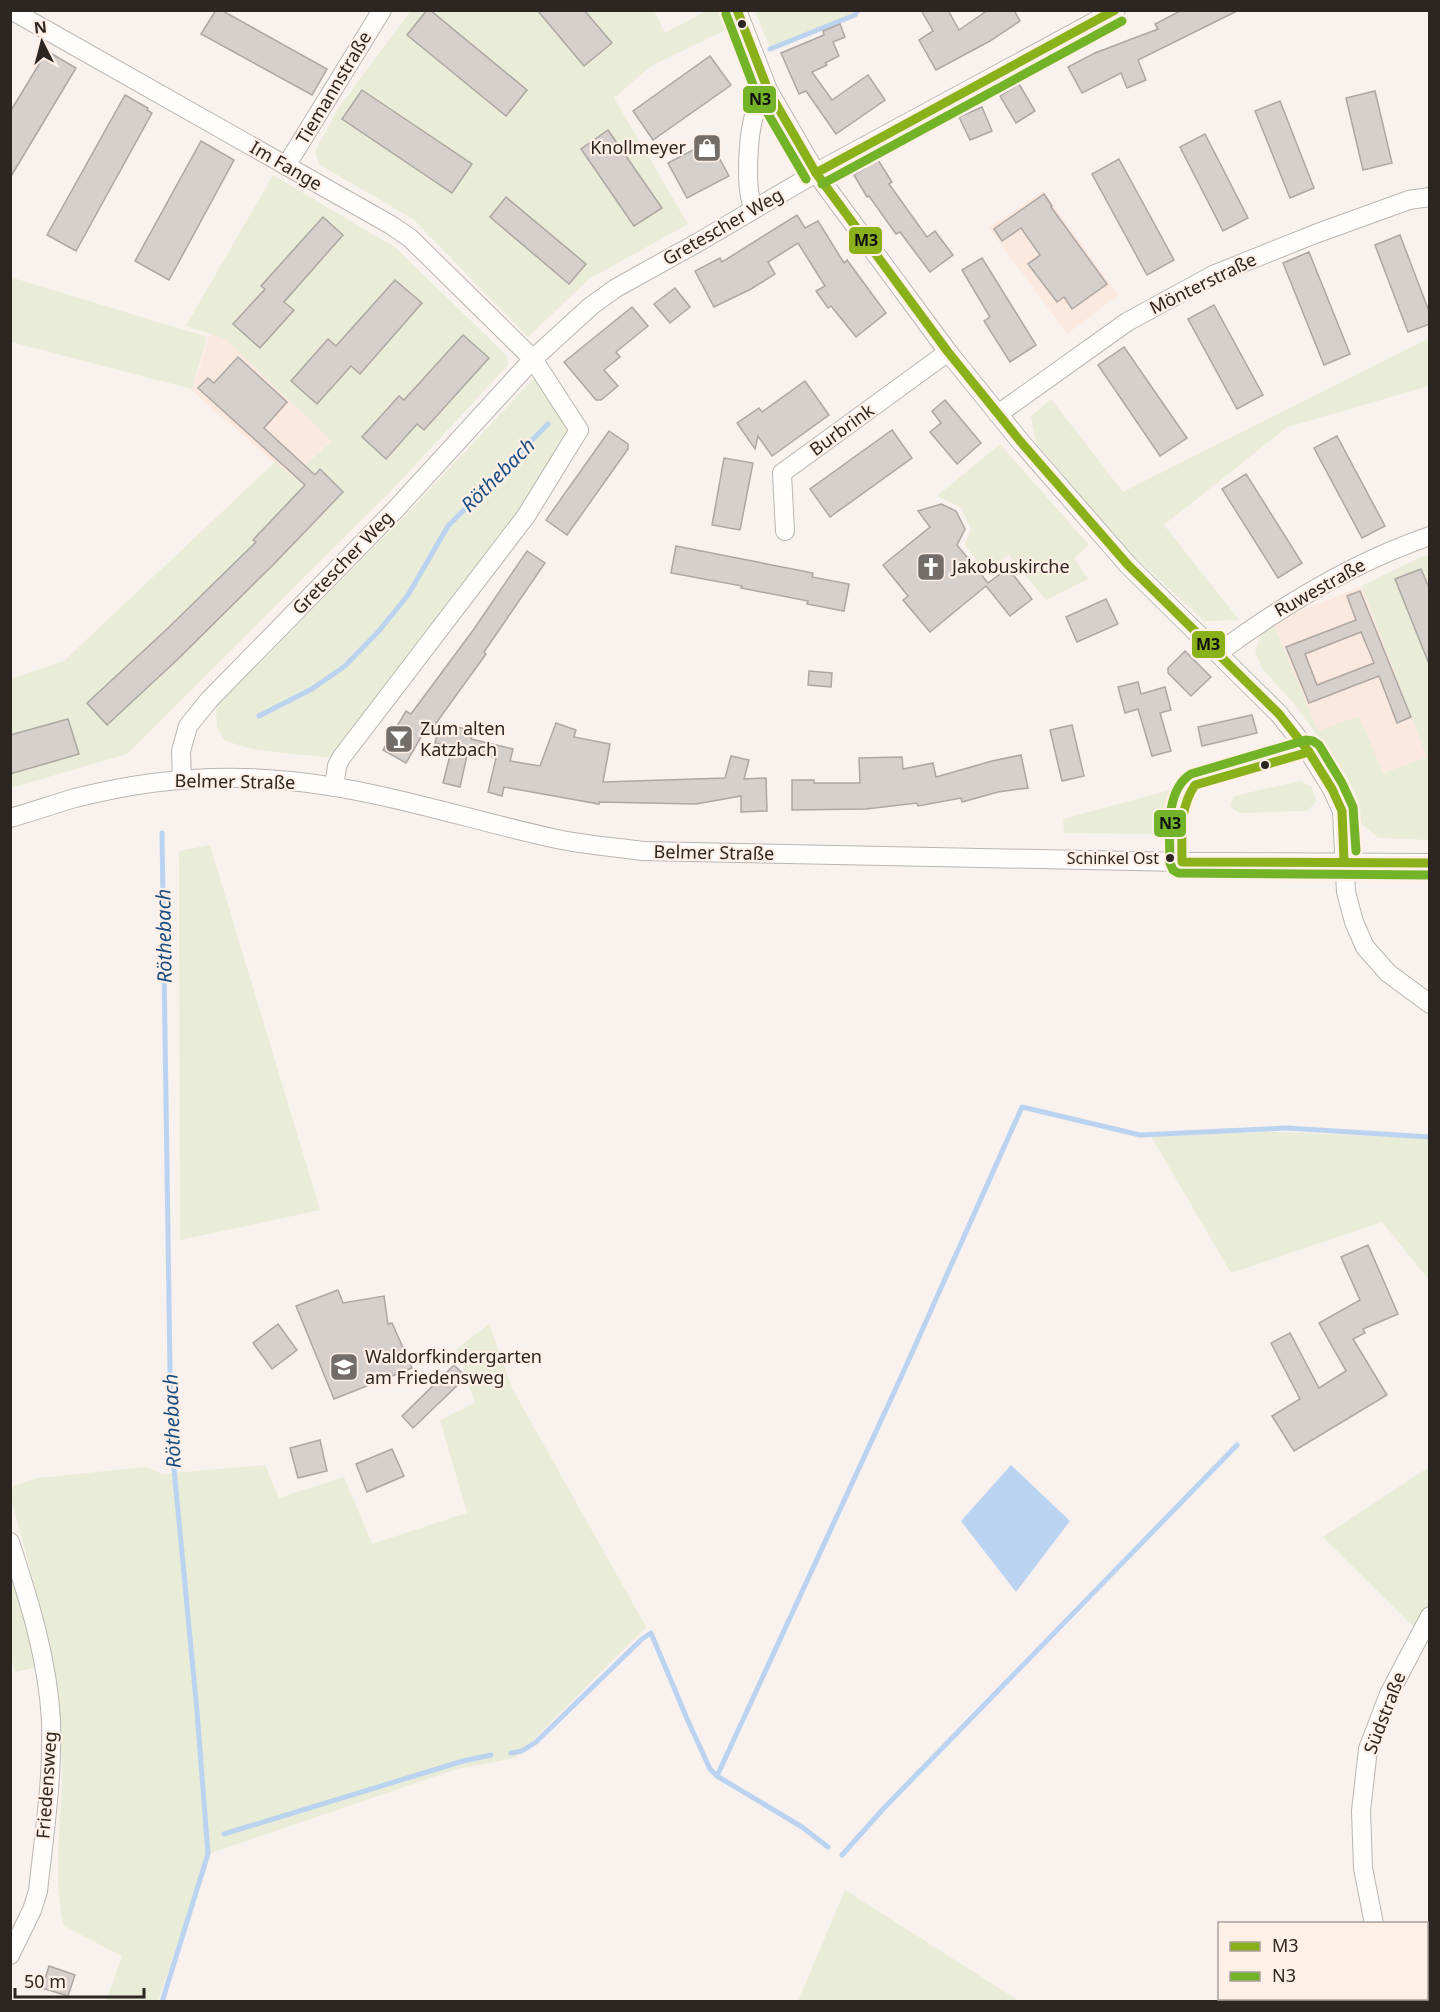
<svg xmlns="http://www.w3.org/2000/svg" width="1440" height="2012" font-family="'Noto Sans',sans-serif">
	<rect width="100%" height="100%" fill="#f9f1ed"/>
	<g fill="#fbe9df">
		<polygon points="1043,191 1118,295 1067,334 989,228"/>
		<polygon points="213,335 226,338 331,440 291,477 192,391 209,336"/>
		<polygon points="1362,586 1428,757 1382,773 1318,732 1274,625 1288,616"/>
	</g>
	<g fill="#e9ecd6">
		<polygon points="411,11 654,11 665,33 706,11 718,11 725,30 651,66 614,98 688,224 589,279 528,337 413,219 320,165 315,152 337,110"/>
		<polygon points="755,11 858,11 855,15 770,49"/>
		<polygon points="273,175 396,248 506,355 508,365 390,492 127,754 11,788 11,679 64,661 275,462 292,477 331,441 226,339 186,326"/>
		<polygon points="10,277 207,337 192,389 11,342"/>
		<polygon points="1429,338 1429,386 1287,427 1164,525 1239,620 1204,621 1125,548 1036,443 1031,416 1051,399 1123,492"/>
		<polygon points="535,377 571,430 517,513 333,758 257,750 225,741 217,727 216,707 402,519"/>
		<polygon points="1000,444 1089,545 1074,558 1088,579 1046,600 1009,555 986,572 965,545 971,529 961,507 937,496"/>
		<polygon points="1429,555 1429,840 1378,838 1362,824 1346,782 1323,743 1292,701 1263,670 1255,651 1261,634 1274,625 1318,731 1359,716 1383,773 1427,757 1362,586 1419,558"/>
		<polygon points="1300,781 1312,787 1316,802 1307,811 1239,813 1230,806 1234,796"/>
		<polygon points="1170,790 1163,834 1064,833 1063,819"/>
		<polygon points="210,845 320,1210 180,1240 179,851"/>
		<polygon points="1274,1132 1429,1138 1429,1280 1382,1222 1231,1273 1151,1136"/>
		<path d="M489,1324L512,1388L646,1627L515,1758L457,1769L208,1854L158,2001H106L122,1956L64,1926C51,1873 63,1817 62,1762C60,1672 35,1585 11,1499L13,1486L38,1478L146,1467L162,1474L265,1465L279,1498L344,1477L372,1544L467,1513L440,1420L475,1403L457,1349Z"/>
		<polygon points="1429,1467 1429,1616 1420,1633 1323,1537"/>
		<polygon points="10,1571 25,1612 37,1667 15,1672 10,1652"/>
		<polygon points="845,1890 1019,2001 798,2001"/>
	</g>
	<polygon fill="#bad3f1" points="1011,1465 1070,1521 1016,1592 961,1521"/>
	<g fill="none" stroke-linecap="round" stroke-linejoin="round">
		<g stroke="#bad3f1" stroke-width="5">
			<polyline points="770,49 855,15 858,10"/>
			<polyline points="259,716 312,689 345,666 378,632 408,595 448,526 548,424"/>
			<polyline points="511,1753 522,1751 536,1742 642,1639 651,1633 688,1721 710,1769 717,1776 902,1375 1022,1107 1140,1135 1287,1128 1430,1137"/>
			<polyline points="717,1776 802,1827 828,1847"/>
			<polyline points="224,1834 463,1761 491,1755"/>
			<polyline points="842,1855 884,1808 1237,1445"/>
			<polyline points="162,2002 208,1854 197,1711 171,1437 162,833"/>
		</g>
	</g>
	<g fill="#d6cfcb" stroke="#ada6a2" stroke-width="1.5" fill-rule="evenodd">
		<polygon points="216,10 221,10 327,69 312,95 201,34"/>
		<polygon points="427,10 430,10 527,90 506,116 407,35"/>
		<polygon points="537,10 584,10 612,43 584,66"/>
		<polygon points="921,10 948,10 959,30 988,10 1014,10 1020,21 990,41 936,70 919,40 933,31"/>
		<polygon points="1182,10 1239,10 1138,60 1146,80 1127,88 1121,73 1082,93 1068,67 1095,53 1158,29 1155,24"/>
		<polygon points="840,24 845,37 833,42 839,56 825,63 827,65 812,72 832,100 868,75 885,100 836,134 806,91 799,94 781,53 824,35 823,31"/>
		<polygon points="47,51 76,68 10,178 10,112"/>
		<polygon points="710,56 731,85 653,140 633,111"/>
		<polygon points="1019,84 1035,111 1016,123 1000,96"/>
		<polygon points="362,90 472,164 452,193 342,119"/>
		<polygon points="1375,91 1392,163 1363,170 1346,98"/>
		<polygon points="125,95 148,108 147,110 152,113 76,251 47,235"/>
		<polygon points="1280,101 1314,188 1290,198 1255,111"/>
		<polygon points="982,107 992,131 970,140 959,117"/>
		<polygon points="608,130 662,208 634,226 581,149"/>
		<polygon points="1205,134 1248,218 1223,231 1180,147"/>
		<polygon points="201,141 234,160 169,280 135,261"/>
		<polygon points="710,141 729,176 687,198 668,163"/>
		<polygon points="1119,159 1174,260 1147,275 1092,174"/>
		<polygon points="878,160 892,182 889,184 927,237 935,231 953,255 930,272 900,232 896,234 869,196 867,197 854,175"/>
		<polygon points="1044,194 1052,206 1051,207 1107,284 1072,309 1064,297 1057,302 1028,264 1040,255 1021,228 1002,241 994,229"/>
		<polygon points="506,197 586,264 569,284 490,217"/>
		<polygon points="797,215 805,228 818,221 844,263 847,260 886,313 856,337 831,306 828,308 816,291 825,286 798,243 768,262 775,274 751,289 714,307 695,271 720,258 722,262"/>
		<polygon points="323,217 343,235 284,302 294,310 260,348 233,324 265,289 261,286"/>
		<polygon points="1400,235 1430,314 1430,324 1408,332 1375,245"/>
		<polygon points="1309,252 1350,354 1324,365 1283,263"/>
		<polygon points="982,258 1036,345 1010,362 984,321 990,317 962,270"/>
		<polygon points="395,280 422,303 360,374 351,366 317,404 291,381 328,339 336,346"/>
		<polygon points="675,288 690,307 670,323 654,304"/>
		<polygon points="1214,305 1263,395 1237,409 1188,319"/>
		<polygon points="632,307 648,326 616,352 620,357 604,370 618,386 601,400 596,400 564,362"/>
		<polygon points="463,335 489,358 424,430 417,424 386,459 362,437 399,396 404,400"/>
		<polygon points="1124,347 1187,438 1160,456 1098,365"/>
		<polygon points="238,357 287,402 264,428 315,475 320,469 343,492 274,564 177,660 107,725 87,703 166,630 256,542 253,540 305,485 198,388 208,378 214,383"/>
		<polygon points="805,381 829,415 772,456 758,436 755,449 737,423 759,408 762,412"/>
		<polygon points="945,400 981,443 957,464 930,432 941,423 932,411"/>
		<polygon points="892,430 912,458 830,517 810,489"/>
		<polygon points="609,431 628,444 628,449 567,535 546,520"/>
		<polygon points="1337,436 1385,526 1362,538 1314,448"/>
		<polygon points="724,458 753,463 740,530 712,525"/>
		<polygon points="1246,474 1302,563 1278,578 1222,489"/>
		<polygon points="941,504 956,511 965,529 957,545 988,583 1008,568 1032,599 1010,616 986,586 930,632 903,600 908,596 883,565 930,527 918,511"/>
		<polygon points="676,546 813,573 812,577 849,584 844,611 807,604 808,601 741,588 742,586 671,573"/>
		<polygon points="527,551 545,563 484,652 486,654 429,733 424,732 406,763 383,750 406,711 411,714 474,629"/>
		<polygon points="1421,569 1430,590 1429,664 1395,579"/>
		<path d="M1360,591L1411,717L1397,723L1379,676L1309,703L1286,647L1356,620L1347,596ZM1361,632L1374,663L1317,685L1305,654Z"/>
		<polygon points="1106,599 1118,624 1077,642 1066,617"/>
		<polygon points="1185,651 1211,677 1191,696 1168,673 1168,668"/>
		<polygon points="809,671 832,673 831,687 808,685"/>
		<polygon points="1138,682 1141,694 1165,687 1171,710 1160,713 1171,751 1152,756 1138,709 1125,713 1118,687"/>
		<polygon points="1252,715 1257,733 1202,746 1198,727"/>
		<polygon points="68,719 79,754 10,774 10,735"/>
		<polygon points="556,723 576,730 574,737 610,744 603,782 725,778 731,756 749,760 744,779 766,778 767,811 741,812 741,796 696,804 599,802 599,804 504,787 502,796 488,792 496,758 468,751 460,787 443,783 452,747 435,743 438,731 455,735 457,727 473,731 471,739 513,749 510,761 540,766"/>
		<polygon points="1072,725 1084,776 1062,781 1050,730"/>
		<polygon points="1021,755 1028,788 998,792 962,802 961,798 918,806 917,803 866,809 792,810 792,780 814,780 814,783 860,783 859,758 902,757 903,769 933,763 936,777 992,761"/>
		<polygon points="1368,1245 1398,1314 1363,1329 1365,1333 1353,1339 1387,1395 1294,1451 1272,1416 1300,1399 1271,1343 1290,1333 1319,1388 1346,1371 1319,1323 1360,1300 1341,1257"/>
		<polygon points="338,1290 343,1303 384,1296 388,1324 392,1323 412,1368 334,1399 296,1306"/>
		<polygon points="278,1324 297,1350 272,1369 253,1343"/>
		<polygon points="454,1365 466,1377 413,1428 402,1416"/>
		<polygon points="320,1440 327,1471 298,1478 290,1448"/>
		<polygon points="392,1449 404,1476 367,1492 356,1464"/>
		<polygon points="49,1966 75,1975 68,1996 42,1988"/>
	</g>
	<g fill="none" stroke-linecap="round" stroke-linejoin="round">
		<g stroke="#bbb4b0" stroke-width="20">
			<g id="minor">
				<polyline points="11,10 391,225 410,238 533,359 579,430 526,516 341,758 337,766 334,787"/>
				<polyline points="737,10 768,90 816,173 948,352 1020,441 1128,565 1279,714 1309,752 1332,789 1342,811 1346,892 1354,922 1365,947 1388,973 1430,1004"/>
				<polyline points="286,166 382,10"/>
				<path d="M754,209C744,190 748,130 756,110C759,103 763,97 768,90"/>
				<polyline points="998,414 1127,322 1215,274 1315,234 1409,200 1430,197"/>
				<polyline points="785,531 782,473 948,352"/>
				<path d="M1218,653C1283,605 1353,562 1430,536"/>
				<polyline points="182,779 181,751 188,726 209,700 394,511 533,359 591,306 616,288 697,243 826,167 1116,10"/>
				<path d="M10,818C32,812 54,804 75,798C145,780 219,773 291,781C382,790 469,820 557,839C585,845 614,847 643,851L1182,862L1430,863"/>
				<path d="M10,1542C29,1600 48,1660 51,1721C53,1778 44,1835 38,1891L32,1910L10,1955"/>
				<polyline points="1374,1924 1363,1868 1361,1811 1368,1749 1389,1694 1430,1616"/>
				<polyline points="1396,1998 1397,2002"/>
			</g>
		</g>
		<use href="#minor" stroke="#fefdfc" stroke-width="18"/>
		<g stroke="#fff0e7" stroke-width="14">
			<g id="bus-1">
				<polyline points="737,10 768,90 816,173 948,352 1020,441 1128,565 1279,714 1309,752 1332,789 1342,811 1344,861"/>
				<polyline points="816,173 1115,10"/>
				<path d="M1309,752L1195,785C1179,808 1182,835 1182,862L1430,863"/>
			</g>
		</g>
		<g stroke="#fff0e7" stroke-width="14">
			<g id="bus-2">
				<polyline points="726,14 757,95 806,179"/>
				<polyline points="822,184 1122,21"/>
				<path d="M1356,851L1353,807L1342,783L1319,745L1313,741L1306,740L1191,774C1164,791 1170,836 1170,863L1173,870L1178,873L1430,875"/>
			</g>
		</g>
		<use href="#bus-1" stroke="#8ab11a" stroke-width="9"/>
		<use href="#bus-2" stroke="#73b327" stroke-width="9"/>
	</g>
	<defs>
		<g id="shop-square" transform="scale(1.5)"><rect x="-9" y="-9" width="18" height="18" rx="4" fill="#746c68" stroke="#fff0e7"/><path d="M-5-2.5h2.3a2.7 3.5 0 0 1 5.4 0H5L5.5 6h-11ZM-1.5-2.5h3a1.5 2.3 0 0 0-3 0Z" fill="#fff"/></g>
		<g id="church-square" transform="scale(1.5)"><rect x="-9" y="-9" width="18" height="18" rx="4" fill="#746c68" stroke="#fff0e7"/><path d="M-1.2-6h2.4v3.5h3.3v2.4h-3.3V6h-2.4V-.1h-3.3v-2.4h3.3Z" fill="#fff"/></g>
		<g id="bar-square" transform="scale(1.5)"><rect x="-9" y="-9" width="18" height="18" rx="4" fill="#746c68" stroke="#fff0e7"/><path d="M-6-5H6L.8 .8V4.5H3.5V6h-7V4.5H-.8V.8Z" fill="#fff"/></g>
		<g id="school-square" transform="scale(1.5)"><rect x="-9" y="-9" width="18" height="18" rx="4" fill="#746c68" stroke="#fff0e7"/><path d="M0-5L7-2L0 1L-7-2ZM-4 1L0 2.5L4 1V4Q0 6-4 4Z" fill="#fff"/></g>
	</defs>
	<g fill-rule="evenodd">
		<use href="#shop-square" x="707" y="148"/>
		<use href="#church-square" x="931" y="567"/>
		<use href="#bar-square" x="399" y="739"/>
		<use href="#school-square" x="344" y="1367"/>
	</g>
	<g fill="#2c2521" stroke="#fff0e7" stroke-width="2">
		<circle cx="742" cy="24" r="5"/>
		<circle cx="1265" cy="765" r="5"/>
		<circle cx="1170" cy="858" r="5"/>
	</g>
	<g text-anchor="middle" stroke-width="4.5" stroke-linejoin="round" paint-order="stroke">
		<g font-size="16" fill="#2c2521" stroke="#fff0e7" text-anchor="end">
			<text x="1159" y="864">Schinkel Ost</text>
		</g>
		<g font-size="18" fill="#2c2521" stroke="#fff0e7">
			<text transform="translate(334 88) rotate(-59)" y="6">Tiemannstraße</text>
			<text transform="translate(286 166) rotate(30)" y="6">Im Fange</text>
			<text transform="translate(723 227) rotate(-30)" y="6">Gretescher Weg</text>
			<text transform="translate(1203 284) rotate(-26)" y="6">Mönterstraße</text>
			<text transform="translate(842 430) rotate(-36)" y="6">Burbrink</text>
			<text transform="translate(343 563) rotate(-46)" y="6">Gretescher Weg</text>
			<text transform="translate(1320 588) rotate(-29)" y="6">Ruwestraße</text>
			<text transform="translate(235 782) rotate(1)" y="6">Belmer Straße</text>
			<text transform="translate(714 853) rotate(1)" y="6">Belmer Straße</text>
			<text transform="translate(1385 1713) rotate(-69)" y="6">Südstraße</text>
			<text transform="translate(47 1785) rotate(-86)" y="6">Friedensweg</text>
		</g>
		<g font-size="18" fill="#2c2521" stroke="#fff0e7" text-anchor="start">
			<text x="686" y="154" text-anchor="end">Knollmeyer</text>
			<text x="952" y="573">Jakobuskirche</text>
			<text x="420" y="735">Zum alten<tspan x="420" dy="21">Katzbach</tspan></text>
			<text x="365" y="1363">Waldorfkindergarten<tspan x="365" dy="21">am Friedensweg</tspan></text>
		</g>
		<g font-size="20" font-style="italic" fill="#184d84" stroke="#fff0e7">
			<text transform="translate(498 475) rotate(-45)" y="7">Röthebach</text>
			<text transform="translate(164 936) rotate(-91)" y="7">Röthebach</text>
			<text transform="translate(172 1421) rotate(-92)" y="7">Röthebach</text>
		</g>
	</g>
	<g stroke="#fff0e7" stroke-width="2">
		<rect x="742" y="85" width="35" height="29" rx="6" fill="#73b327"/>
		<rect x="848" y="226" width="35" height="29" rx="6" fill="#8ab11a"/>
		<rect x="1191" y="630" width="35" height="29" rx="6" fill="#8ab11a"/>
		<rect x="1153" y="809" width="34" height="29" rx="6" fill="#73b327"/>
	</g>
	<g font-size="16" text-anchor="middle" font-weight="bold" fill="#111">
		<text x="760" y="105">N3</text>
		<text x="866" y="246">M3</text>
		<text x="1208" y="650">M3</text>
		<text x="1170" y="829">N3</text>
	</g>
	<rect width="1440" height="2012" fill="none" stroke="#2c2521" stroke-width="24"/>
	<rect x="1218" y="1922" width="210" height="78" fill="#fff0e7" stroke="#ab9f98" stroke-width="1.5"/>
	<rect x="1230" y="1942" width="30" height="9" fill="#8ab11a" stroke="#ab9f98" stroke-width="1.5"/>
	<text x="1272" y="1952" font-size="18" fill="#2c2521">M3</text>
	<rect x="1230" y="1972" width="30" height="9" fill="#73b327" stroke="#ab9f98" stroke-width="1.5"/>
	<text x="1272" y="1982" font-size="18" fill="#2c2521">N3</text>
	<g transform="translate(42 42) rotate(354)" stroke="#fff0e7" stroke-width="4.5" paint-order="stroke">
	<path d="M0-4.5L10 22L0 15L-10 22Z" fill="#2c2521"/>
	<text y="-9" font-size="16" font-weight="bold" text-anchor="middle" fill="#2c2521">N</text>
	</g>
	<path d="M15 1988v9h129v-9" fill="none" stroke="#2c2521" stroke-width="3"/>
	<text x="24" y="1988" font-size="18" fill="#2c2521" stroke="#fff0e7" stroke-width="4.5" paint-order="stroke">50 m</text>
</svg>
